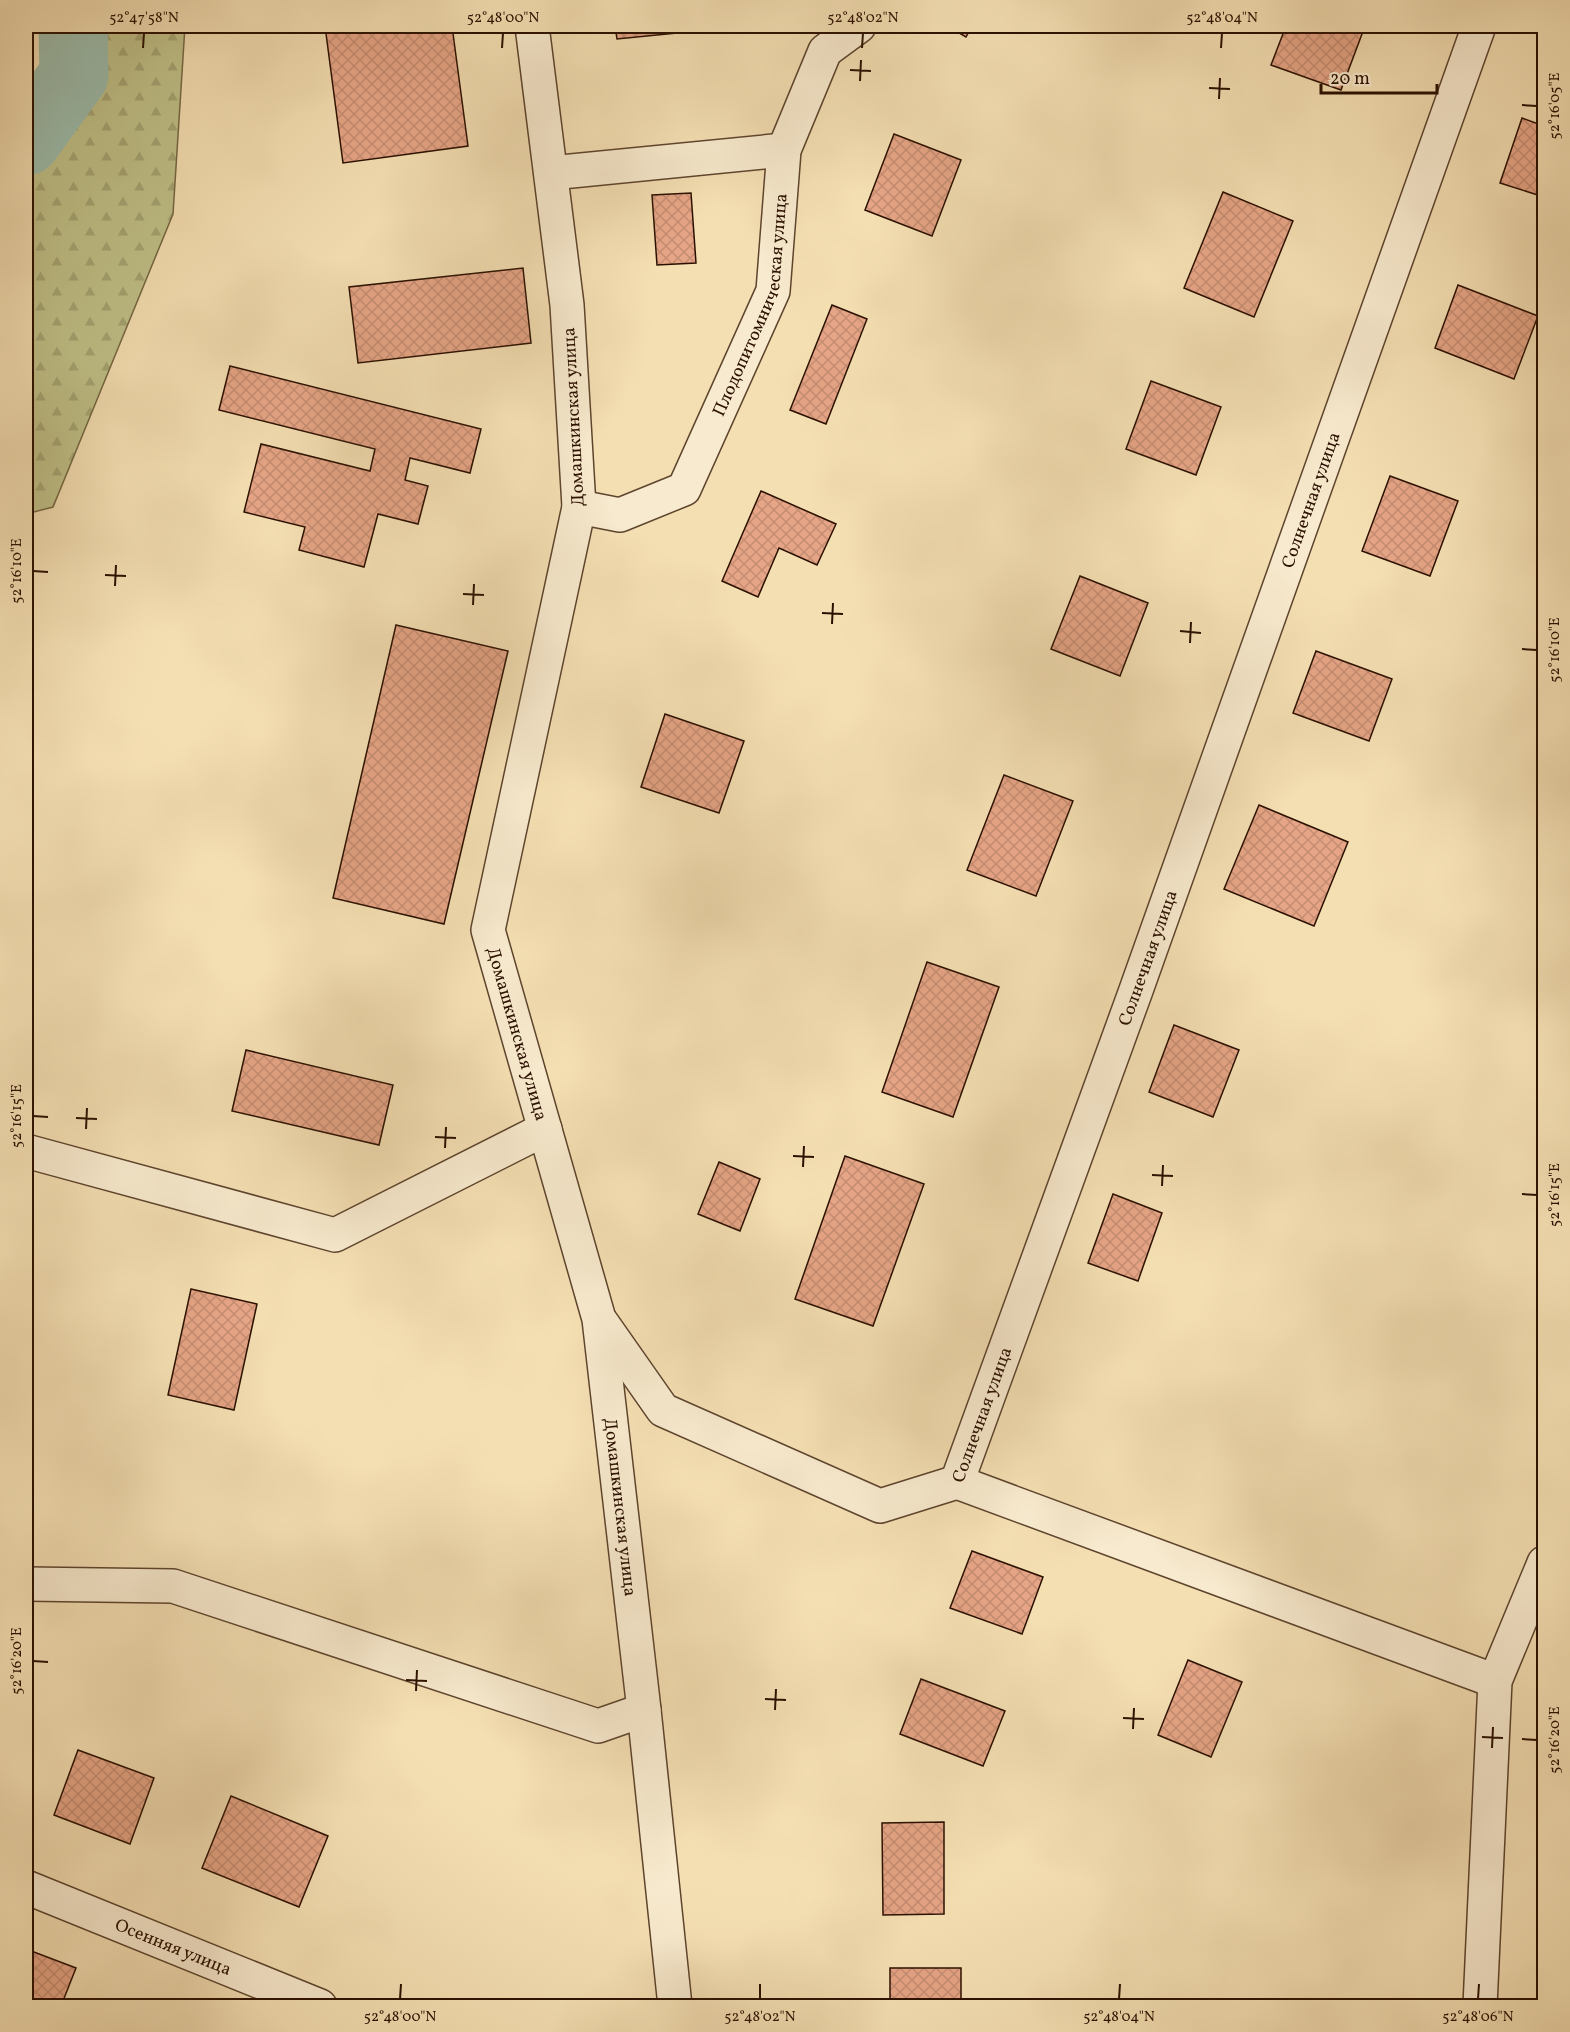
<svg xmlns="http://www.w3.org/2000/svg" width="1570" height="2032" font-family="Vollkorn,serif">
	<defs>
		<pattern id="forest-firs" width="22" height="20" patternUnits="userSpaceOnUse" patternTransform="scale(1.5)"><rect width="22" height="20" fill="#c0c189"/><path d="M5 1l3.5 6h-7zM16 11l3.5 6h-7z" fill="#a5a574"/></pattern>
		<pattern id="building-cross-hatch" width="8" height="8" patternUnits="userSpaceOnUse" patternTransform="scale(1.5)"><rect width="8" height="8" fill="#e6a586"/><path d="M0 0l8 8M0 8l8-8" fill="none" stroke="#c58d72"/></pattern>
	</defs>
	<rect width="100%" height="100%" fill="#f4dfb3"/>
	<filter id="stains"><feTurbulence type="fractalNoise" baseFrequency=".00333" numOctaves="4"/><feColorMatrix values="0 0 0 0 .2 0 0 0 0 .09 0 0 0 0 .02 0 0 0 .5 -.17"/></filter>
	<radialGradient id="worn" r=".72"><stop offset=".6" stop-color="#630" stop-opacity="0"/><stop offset="1" stop-color="#630" stop-opacity=".3"/></radialGradient>
	<polygon fill="url(#forest-firs)" stroke="#766844" stroke-width="1.5" points="100,26 185,26 173,214 53,507 26,514 26,175 96,101"/>
	<g fill="none" stroke-linecap="round" stroke-linejoin="round">
		<polyline stroke="#9cbdad" stroke-width="69" points="26,141 74,75 73,26"/>
	</g>
	<g fill="url(#building-cross-hatch)" stroke="#2b1000" stroke-width="1.5">
		<polygon points="325,26 452,26 468,146 343,163"/>
		<polygon points="615,26 697,26 697,31 617,39"/>
		<polygon points="947,26 972,26 966,37"/>
		<polygon points="1286,26 1365,26 1341,90 1271,65"/>
		<polygon points="1522,118 1544,126 1544,197 1500,183"/>
		<polygon points="894,134 961,160 932,236 865,210"/>
		<polygon points="1223,192 1293,221 1254,317 1184,288"/>
		<polygon points="691,193 696,263 657,265 652,195"/>
		<polygon points="523,268 531,343 358,363 349,287"/>
		<polygon points="1458,285 1538,316 1514,379 1435,348"/>
		<polygon points="832,305 867,319 826,424 790,410"/>
		<polygon points="230,366 481,429 470,473 410,458 405,480 428,486 418,524 378,514 364,567 299,550 305,527 244,512 261,444 370,471 375,449 219,410"/>
		<polygon points="1151,381 1221,407 1196,475 1126,449"/>
		<polygon points="1390,476 1458,501 1430,576 1362,551"/>
		<polygon points="761,491 836,524 817,565 779,548 758,597 722,581"/>
		<polygon points="1080,576 1148,603 1120,676 1051,649"/>
		<polygon points="396,625 508,651 444,924 333,898"/>
		<polygon points="1316,651 1392,679 1369,741 1293,713"/>
		<polygon points="665,714 744,741 719,813 641,787"/>
		<polygon points="1004,775 1073,801 1036,896 967,870"/>
		<polygon points="1259,805 1348,842 1314,926 1224,889"/>
		<polygon points="927,962 999,987 953,1117 882,1092"/>
		<polygon points="1174,1025 1239,1050 1213,1117 1149,1092"/>
		<polygon points="246,1050 393,1085 379,1145 232,1111"/>
		<polygon points="845,1156 924,1184 873,1326 795,1299"/>
		<polygon points="719,1162 760,1179 740,1231 698,1214"/>
		<polygon points="1113,1194 1162,1213 1138,1281 1088,1263"/>
		<polygon points="191,1289 257,1304 234,1410 168,1395"/>
		<polygon points="972,1551 1043,1577 1022,1634 950,1608"/>
		<polygon points="1188,1660 1242,1682 1211,1757 1158,1735"/>
		<polygon points="921,1679 1005,1711 983,1766 900,1734"/>
		<polygon points="78,1750 154,1778 130,1844 54,1815"/>
		<polygon points="231,1796 328,1836 299,1907 202,1868"/>
		<polygon points="944,1822 944,1914 883,1915 882,1823"/>
		<polygon points="26,1949 76,1968 61,2006 26,2006"/>
		<rect x="890" y="1968" width="71" height="38"/>
	</g>
	<g fill="none" stroke-linecap="round" stroke-linejoin="round">
		<g stroke="#5d442d" stroke-width="36">
			<g id="minor">
				<path id="s1" d="M532,26L567,305L579,507L488,930L599,1319L644,1710L675,2006"/>
				<polyline points="551,173 784,150"/>
				<path id="s2" d="M579,507L620,515L684,489L773,291L784,150L825,51L859,26"/>
				<polyline points="26,1151 335,1235 545,1129"/>
				<path id="s3" d="M602,1323L663,1410L880,1506L957,1482L1135,993L1479,26"/>
				<polyline points="957,1482 1495,1681"/>
				<polyline points="26,1584 173,1586 598,1726 644,1710"/>
				<path id="s4" d="M26,1887L320,2006"/>
				<polyline points="1480,2006 1495,1681 1544,1563"/>
			</g>
		</g>
		<use href="#minor" stroke="#f8eace" stroke-width="33"/>
	</g>
	<path fill="none" stroke="#2b1000" stroke-width="2" d="M143,48L144,33M502,48L503,33M862,48L863,33M1221,48L1222,33M850,70L871,71M860,81L861,60M1209,88L1230,89M1219,99L1220,78M1522,105L1537,106M33,571L48,572M105,575L126,576M115,586L116,565M463,594L484,595M473,605L474,584M822,613L843,614M832,624L833,603M1180,631L1201,633M1190,643L1191,622M1522,649L1537,650M33,1116L48,1117M76,1118L97,1119M86,1129L87,1108M435,1137L456,1138M445,1148L446,1127M793,1156L814,1157M803,1167L804,1146M1152,1175L1173,1176M1162,1186L1163,1165M1522,1194L1537,1195M33,1661L48,1662M406,1680L427,1681M416,1691L417,1670M765,1699L786,1700M775,1710L776,1689M1123,1718L1144,1719M1133,1729L1134,1708M1482,1737L1503,1738M1522,1739L1537,1740M1492,1748L1493,1727M400,1999L401,1984M760,1999V1984M1119,1999L1120,1984M1478,1999L1479,1984"/>
	<g text-anchor="middle" stroke-width="4.5" stroke-linejoin="round" paint-order="stroke">
		<g font-size="18" fill="#2b1000" stroke="#f8eace">
			<text dy="6" stroke="none"><textPath href="#s2" startOffset="309">Плодопитомническая улица</textPath></text>
			<text transform="translate(573 417) rotate(-93)" y="6">Домашкинская улица</text>
			<text dy="6" stroke="none"><textPath href="#s3" startOffset="1468">Солнечная улица</textPath></text>
			<text dy="6" stroke="none"><textPath href="#s3" startOffset="982">Солнечная улица</textPath></text>
			<text dy="6" stroke="none"><textPath href="#s1" startOffset="1024">Домашкинская улица</textPath></text>
			<text dy="6" stroke="none"><textPath href="#s3" startOffset="496">Солнечная улица</textPath></text>
			<text dy="6" stroke="none"><textPath href="#s1" startOffset="1510">Домашкинская улица</textPath></text>
			<text dy="6" stroke="none"><textPath href="#s4" startOffset="159">Осенняя улица</textPath></text>
		</g>
	</g>
	<rect width="1570" height="2032" fill="none" stroke="#f4dfb3" stroke-width="66"/>
	<path d="M1321 84v9h116v-9" fill="none" stroke="#2b1000" stroke-width="3"/>
	<text x="1330" y="84" font-size="18" fill="#2b1000" stroke="#f8eace" stroke-width="4.5" paint-order="stroke">20 m</text>
	<rect x="33" y="33" width="1504" height="1966" fill="none" stroke="#2b1000" stroke-width="2"/>
	<g font-size="15" text-anchor="middle" fill="#2b1000">
		<text x="144" y="22">52°47'58"N</text>
		<text x="503" y="22">52°48'00"N</text>
		<text x="863" y="22">52°48'02"N</text>
		<text x="1222" y="22">52°48'04"N</text>
		<text transform="translate(1554 106) rotate(-90)" y="5">52°16'05"E</text>
		<text transform="translate(16 571) rotate(-90)" y="5">52°16'10"E</text>
		<text transform="translate(1554 650) rotate(-90)" y="5">52°16'10"E</text>
		<text transform="translate(16 1116) rotate(-90)" y="5">52°16'15"E</text>
		<text transform="translate(1554 1195) rotate(-90)" y="5">52°16'15"E</text>
		<text transform="translate(16 1661) rotate(-90)" y="5">52°16'20"E</text>
		<text transform="translate(1554 1740) rotate(-90)" y="5">52°16'20"E</text>
		<text x="400" y="2021">52°48'00"N</text>
		<text x="760" y="2021">52°48'02"N</text>
		<text x="1119" y="2021">52°48'04"N</text>
		<text x="1478" y="2021">52°48'06"N</text>
	</g>
	<rect width="100%" height="100%" filter="url(#stains)"/>
	<rect width="100%" height="100%" fill="url(#worn)"/>
</svg>
